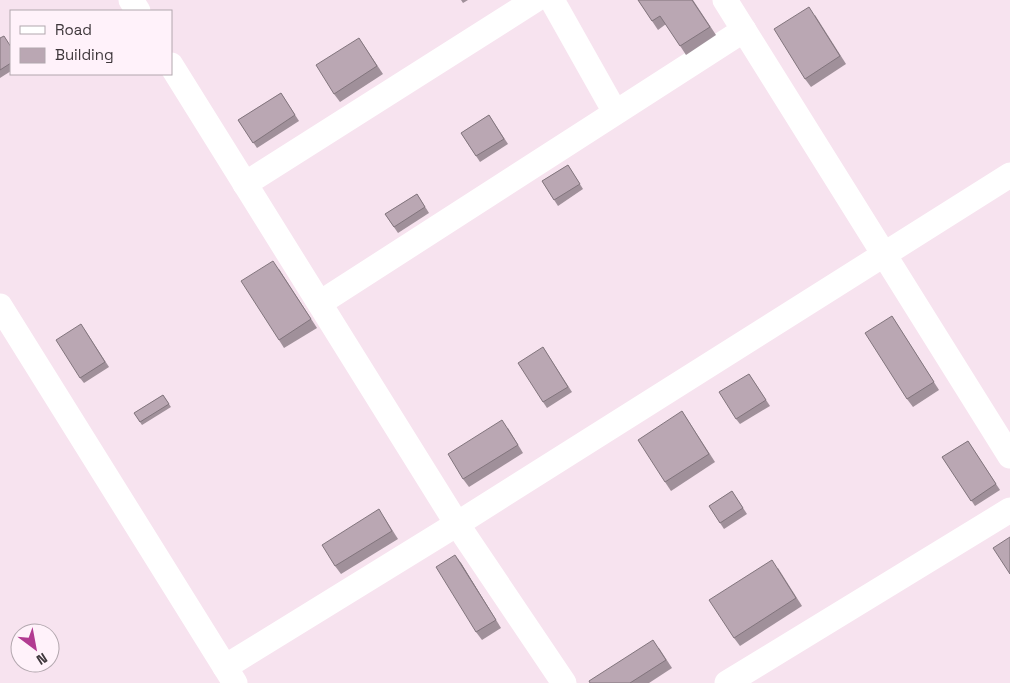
<svg xmlns="http://www.w3.org/2000/svg" width="1010" height="683" font-family="'Space Grotesk',sans-serif">
	<rect width="100%" height="100%" fill="#f7e3ef"/>
	<g fill="none" stroke-linecap="round" stroke-linejoin="round">
		<g stroke="#fff" stroke-width="25">
			<polyline points="131,0 138,11"/>
			<polyline points="552,0 615,112"/>
			<polyline points="725,0 1010,456"/>
			<polyline points="171,65 457,524 564,683"/>
			<polyline points="245,184 535,0"/>
			<polyline points="320,303 744,30"/>
			<polyline points="0,306 235,683"/>
			<polyline points="225,667 457,524 1010,175"/>
			<polyline points="727,683 1010,510"/>
		</g>
	</g>
	<g fill="#a0909a">
		<polygon points="461,0 468,0 463,3"/>
		<polygon points="638,0 693,0 716,35 686,55 666,24 658,30"/>
		<polygon points="815,15 846,64 811,87 805,79"/>
		<polygon points="0,38 11,47 11,71 0,78"/>
		<polygon points="359,38 383,74 340,102 334,94"/>
		<polygon points="281,93 299,121 257,148 238,120"/>
		<polygon points="489,115 508,144 480,162 461,133"/>
		<polygon points="568,165 583,189 558,206 542,181"/>
		<polygon points="417,194 429,213 398,233 385,214"/>
		<polygon points="279,269 317,328 284,348 279,340"/>
		<polygon points="892,316 939,390 913,407 907,399"/>
		<polygon points="85,330 109,367 84,383 80,378"/>
		<polygon points="543,347 572,392 547,408 543,402"/>
		<polygon points="749,374 770,406 740,424 736,419"/>
		<polygon points="163,395 171,407 142,425 134,413"/>
		<polygon points="682,411 715,462 671,491 665,482"/>
		<polygon points="508,428 523,453 469,487 463,479"/>
		<polygon points="968,441 1000,490 975,506 942,457"/>
		<polygon points="732,491 747,514 724,529 709,506"/>
		<polygon points="384,517 398,539 341,574 335,566"/>
		<polygon points="461,563 501,628 482,640 476,632"/>
		<polygon points="778,568 802,606 740,646 734,638"/>
		<polygon points="659,648 672,668 649,683 590,683"/>
	</g>
	<polygon fill="#82757d" points="455,555 461,563 501,628 496,620"/>
	<g fill="#baa7b3" stroke="#82757d">
		<polygon points="638,0 692,0 710,27 680,46 660,16 652,21"/>
		<polygon points="809,7 840,56 805,79 774,29"/>
		<polygon points="4,36 11,47 11,63 0,70 0,38"/>
		<polygon points="359,38 377,66 334,94 316,65"/>
		<polygon points="281,93 295,115 253,143 238,120"/>
		<polygon points="489,115 504,139 476,156 461,133"/>
		<polygon points="568,165 580,184 554,200 542,181"/>
		<polygon points="417,194 425,207 394,227 385,214"/>
		<polygon points="273,261 311,319 279,340 241,281"/>
		<polygon points="892,316 934,382 907,399 865,333"/>
		<polygon points="81,324 105,362 80,378 56,340"/>
		<polygon points="543,347 568,387 543,402 518,363"/>
		<polygon points="749,374 766,400 736,419 719,392"/>
		<polygon points="163,395 169,404 140,422 134,413"/>
		<polygon points="682,411 709,454 665,482 638,440"/>
		<polygon points="502,420 518,445 463,479 448,454"/>
		<polygon points="968,441 996,484 971,501 942,457"/>
		<polygon points="732,491 743,508 720,523 709,506"/>
		<polygon points="379,509 392,531 335,566 322,545"/>
		<polygon points="1010,537 1010,574 993,548"/>
		<polygon points="455,555 496,620 476,632 436,567"/>
		<polygon points="772,560 796,598 734,638 709,600"/>
		<polygon points="653,640 666,660 630,683 590,683 589,681"/>
	</g>
	<rect x="10" y="10" width="162" height="65" fill="#fff2fa" stroke="#b2a7ae"/>
	<rect x="20" y="26" width="25" height="8" fill="#ffffff" stroke="#b2a7ae"/>
	<text x="55" y="35" font-size="15" fill="#3e373b">Road</text>
	<rect x="20" y="48" width="25" height="15" fill="#baa7b3" stroke="#b2a7ae"/>
	<text x="55" y="60" font-size="15" fill="#3e373b">Building</text>
	<g transform="translate(35 648) rotate(148)"><circle r="24" fill="#fff2fa" stroke="#b2a7ae"/>
	<path d="M0-4L9 19L0 12L-9 19Z" fill="#b23b91"/>
	<text y="-8" font-size="14" font-weight="bold" text-anchor="middle" fill="#3e373b">N</text>
	</g>
</svg>
